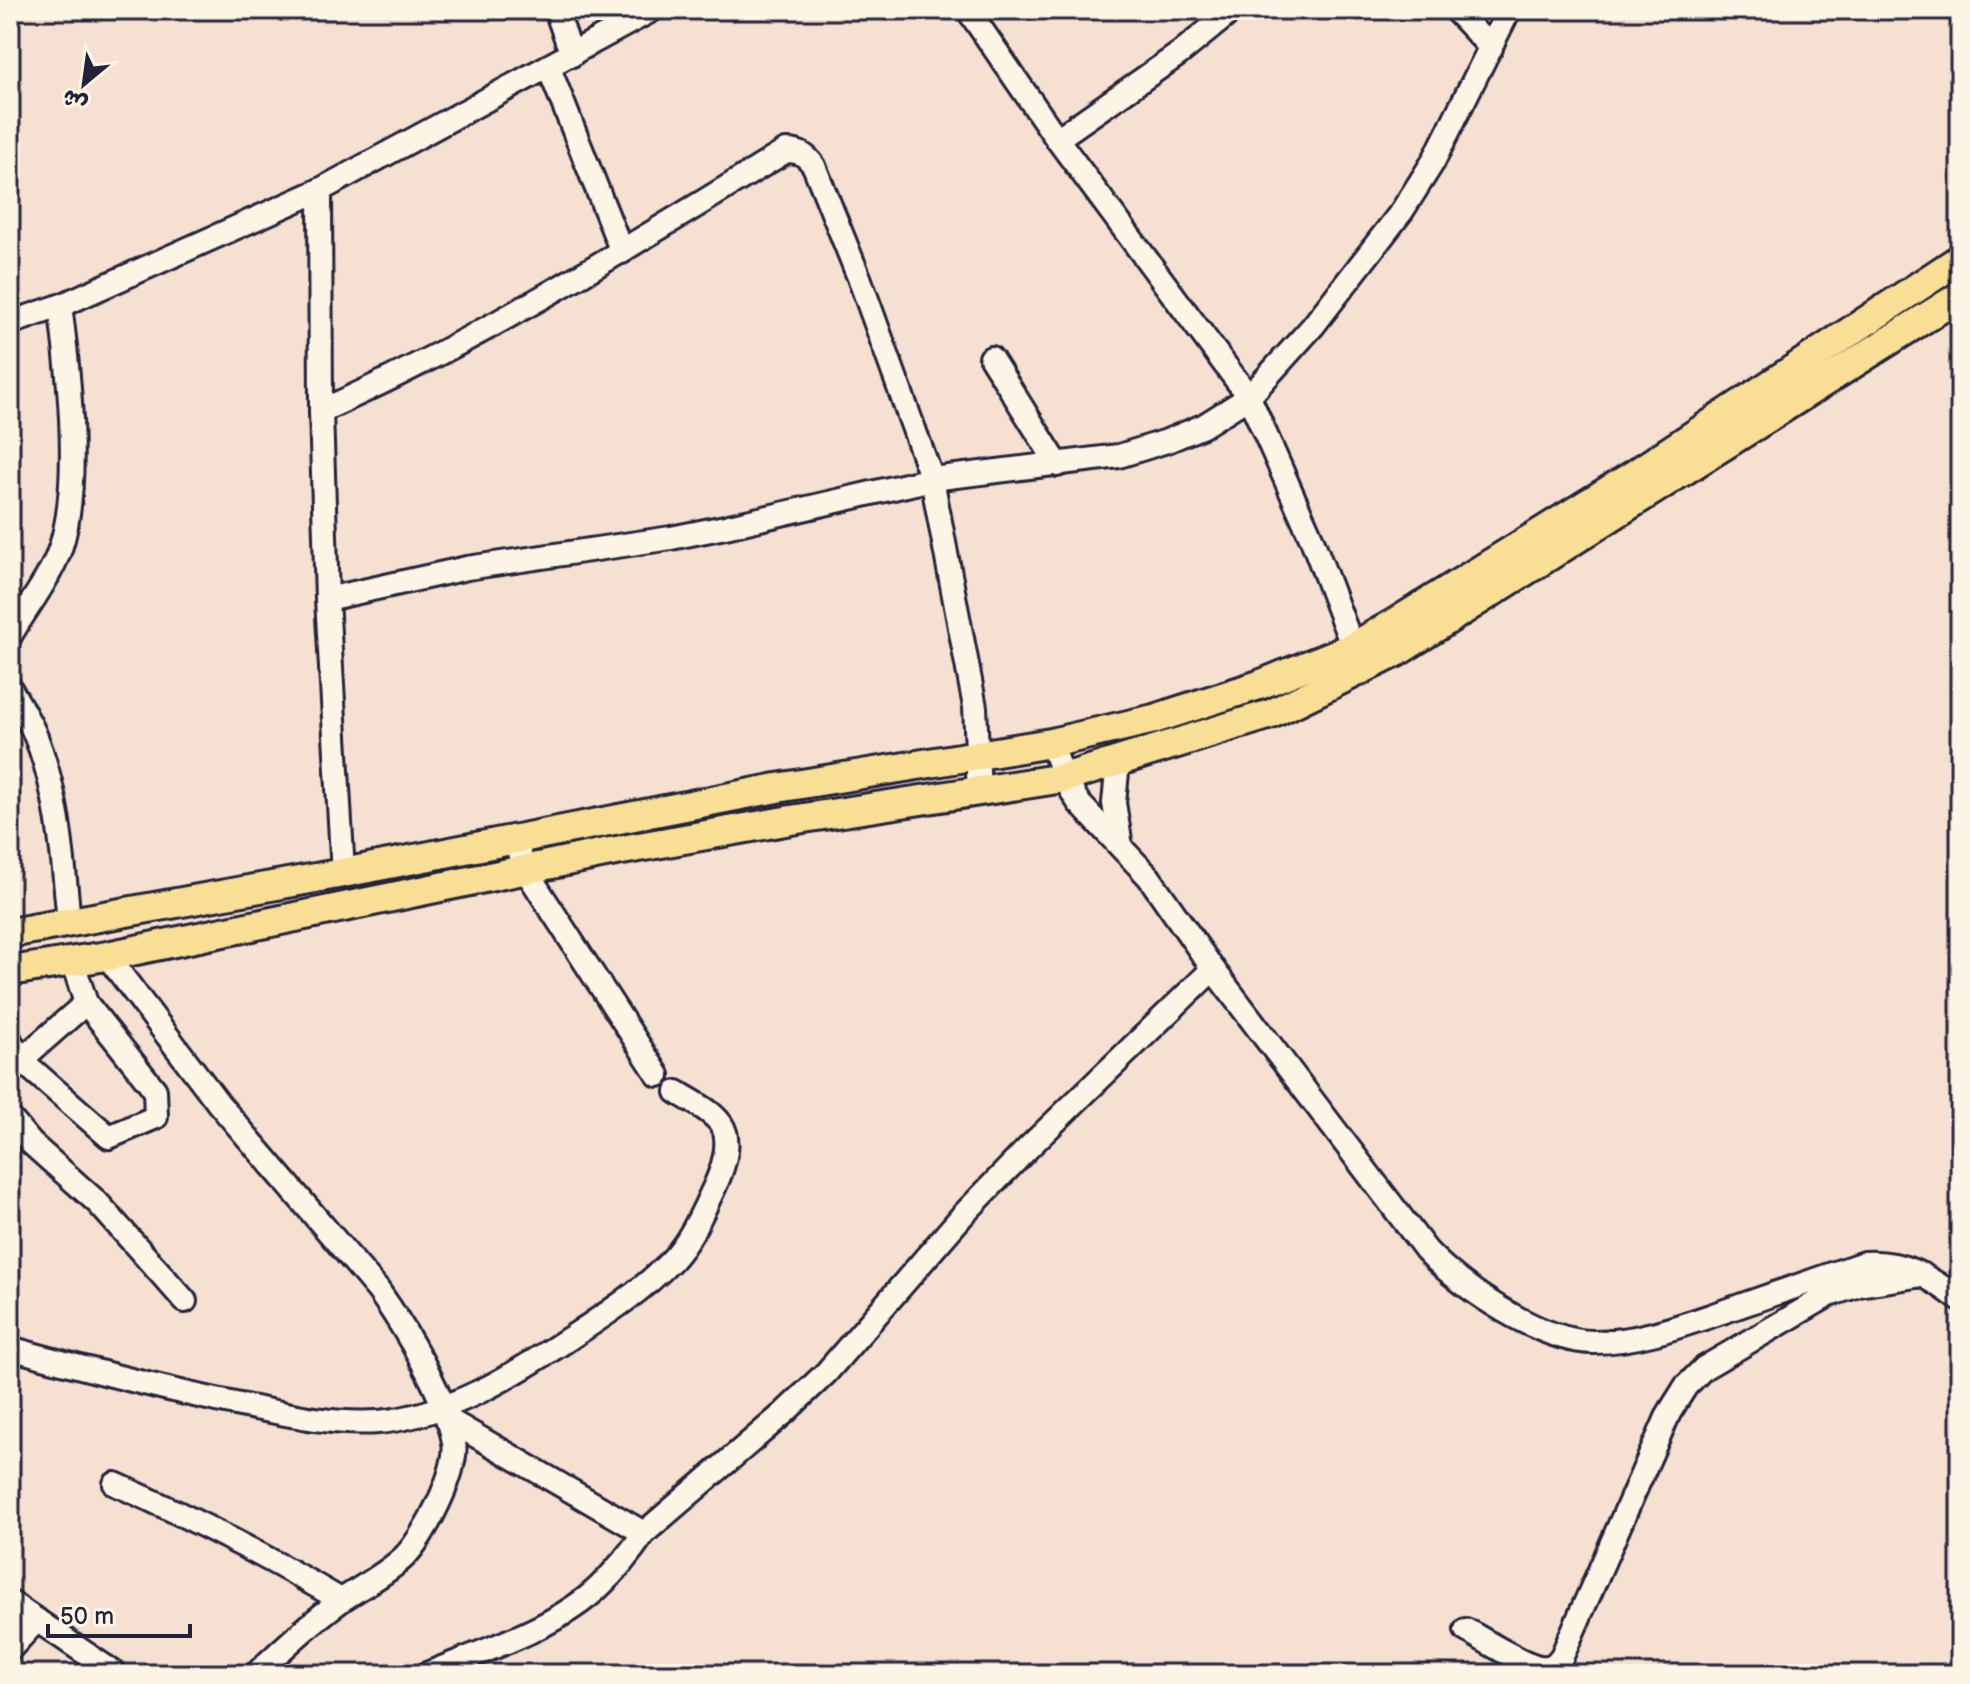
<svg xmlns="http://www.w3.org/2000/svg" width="1970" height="1684" font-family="'Balsamiq Sans','Playpen Sans Arabic',sans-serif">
	<rect width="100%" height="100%" fill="#f6e0d1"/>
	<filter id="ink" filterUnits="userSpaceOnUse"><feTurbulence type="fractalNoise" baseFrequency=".0125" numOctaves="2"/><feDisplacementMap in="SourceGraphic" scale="16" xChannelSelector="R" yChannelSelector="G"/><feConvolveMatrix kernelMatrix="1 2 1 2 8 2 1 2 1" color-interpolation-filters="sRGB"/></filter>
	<g filter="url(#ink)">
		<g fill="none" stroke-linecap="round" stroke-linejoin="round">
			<g stroke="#22223b" stroke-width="28">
				<g id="minor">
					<polyline points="556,10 572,55"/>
					<polyline points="968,10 1057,139 1249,397 1311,537 1358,661"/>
					<polyline points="1455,10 1491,48"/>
					<polyline points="549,68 622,252"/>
					<polyline points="1057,139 1179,54 1233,10"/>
					<polyline points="320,190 321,411 327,599 343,873"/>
					<polyline points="10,323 60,306 320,190 652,10"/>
					<polyline points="991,358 1058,465"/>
					<path d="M321,411C484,338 634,244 786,151C800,151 806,155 814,166L860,280L932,479L975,707L979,793"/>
					<polyline points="327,599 467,568 671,538 725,527 932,479 1119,456 1167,441 1203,426 1249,397 1313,326 1402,211 1433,162 1509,10"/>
					<path d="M10,636C25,610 46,584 57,557C83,495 69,372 60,306"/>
					<path d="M10,688C18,702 27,717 34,732C59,792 63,858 69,923"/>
					<path d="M1051,743L1064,778L1079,803L1149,877L1213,969L1426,1250C1461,1288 1541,1342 1594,1342C1639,1342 1683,1325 1725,1311C1771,1295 1817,1279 1864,1263C1903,1260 1930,1277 1960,1300"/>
					<polyline points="1118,762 1114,803 1121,846"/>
					<polyline points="514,839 525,869 658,1075"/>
					<path d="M107,956L219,1104L378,1290C405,1328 446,1397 454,1442C459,1470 424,1538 404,1557C384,1576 360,1587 339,1602C309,1624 283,1648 256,1674"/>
					<polyline points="10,1040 21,1060 109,1137 156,1117 155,1090 86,1003 72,960"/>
					<polyline points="21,1060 86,1003"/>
					<polyline points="10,1118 32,1144 98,1203 185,1301"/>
					<path d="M10,1348C86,1369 162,1389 240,1405C285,1414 331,1425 378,1422C448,1416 512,1376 570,1338C605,1315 642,1291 671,1261C691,1240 702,1213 714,1188C722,1171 733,1141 721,1124C711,1110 691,1101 677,1092"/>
					<polyline points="447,1419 644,1533 784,1413 826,1373 962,1216 1029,1147 1213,969"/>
					<path d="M115,1484C193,1518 267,1557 341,1600"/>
					<polyline points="10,1602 116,1674"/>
					<path d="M1466,1630C1483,1639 1530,1670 1547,1667C1555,1666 1557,1662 1562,1656L1669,1413L1686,1386L1704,1368L1829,1295L1859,1285L1923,1275"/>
					<polyline points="10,1649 37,1620"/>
					<path d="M427,1674C482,1651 557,1628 600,1586C617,1570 631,1552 644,1533"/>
				</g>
			</g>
			<g stroke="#22223b" stroke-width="34">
				<g id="major">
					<polyline points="10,933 343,873 777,788 1051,743 1154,719 1259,685 1353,647 1395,623 1629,478 1960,259"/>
					<polyline points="10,971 107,956 605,853 791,820 1064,778 1271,714 1397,652 1960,296"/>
				</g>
			</g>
			<use href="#minor" stroke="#fcf5e5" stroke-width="22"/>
			<use href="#major" stroke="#f9df96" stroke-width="28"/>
		</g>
	</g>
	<rect width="1970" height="1684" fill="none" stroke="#fcf5e5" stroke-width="40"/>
	<rect x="20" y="20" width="1930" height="1644" fill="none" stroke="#22223b" stroke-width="3" filter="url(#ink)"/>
	<g transform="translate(84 84) rotate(209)" stroke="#fcf5e5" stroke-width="6" paint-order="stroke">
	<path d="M0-6L14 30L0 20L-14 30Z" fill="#22223b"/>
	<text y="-12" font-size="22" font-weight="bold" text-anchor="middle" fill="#22223b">ش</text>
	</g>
	<path d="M48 1624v12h142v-12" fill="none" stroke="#22223b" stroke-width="4"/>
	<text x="60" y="1624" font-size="24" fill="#22223b" stroke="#fcf5e5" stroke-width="6" paint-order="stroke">50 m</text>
</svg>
